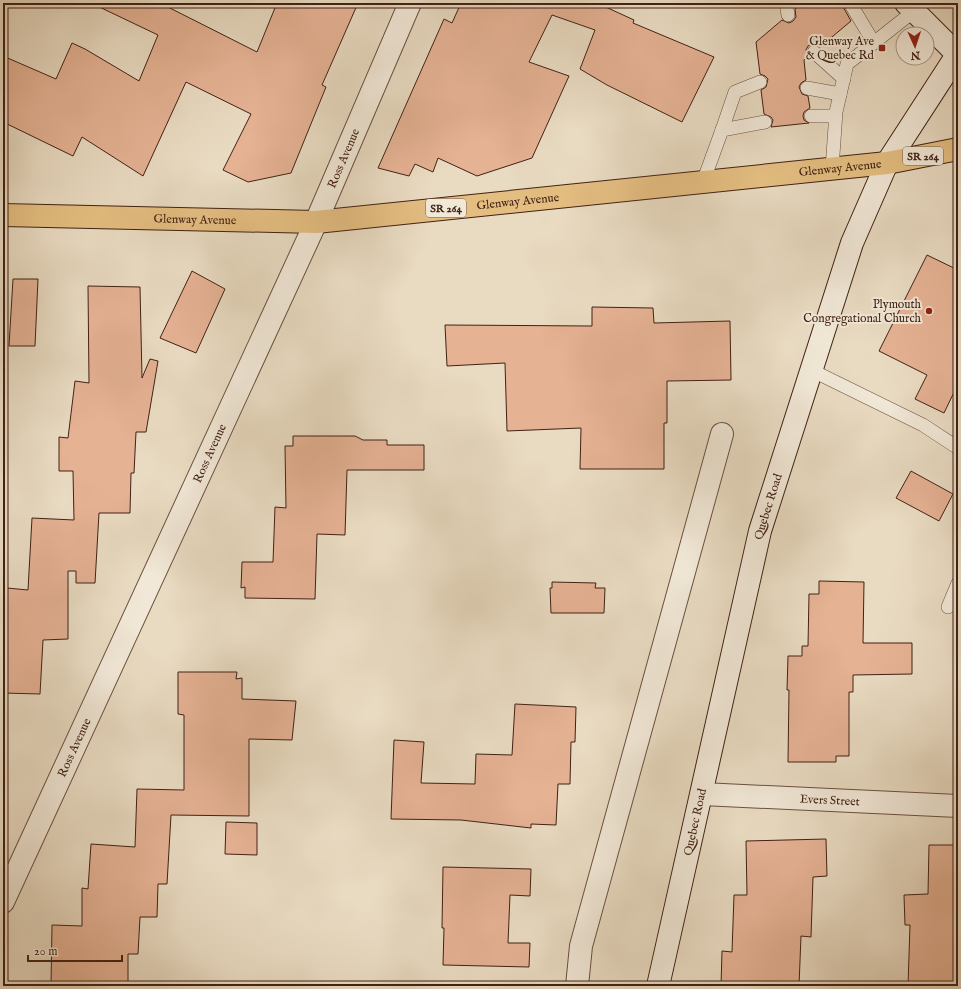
<svg xmlns="http://www.w3.org/2000/svg" width="961" height="989" font-family="'IM FELL English',serif">
	<rect width="100%" height="100%" fill="#e9dbc2"/>
	<filter id="stains"><feTurbulence type="fractalNoise" baseFrequency=".005" numOctaves="4"/><feColorMatrix values="0 0 0 0 .2 0 0 0 0 .09 0 0 0 0 .02 0 0 0 .5 -.17"/></filter>
	<radialGradient id="worn" r=".72"><stop offset=".6" stop-color="#630" stop-opacity="0"/><stop offset="1" stop-color="#630" stop-opacity=".3"/></radialGradient>
	<g fill="#e5b294" stroke="#412114">
		<polygon points="91,3 160,3 257,52 277,3 358,3 322,85 326,87 291,173 248,182 223,170 251,114 186,82 143,176 82,137 73,156 3,122 3,56 56,79 72,43 85,49 139,81 158,35"/>
		<polygon points="461,3 597,3 634,20 633,23 714,57 682,122 607,85 580,69 595,30 552,15 529,62 569,76 532,158 477,176 438,158 433,172 415,164 409,176 378,168 444,19 452,23"/>
		<polygon points="802,3 841,3 851,21 820,47 816,44 812,44 808,46 806,50 808,57 804,60 806,80 801,83 799,87 802,94 808,96 810,108 804,112 803,116 804,120 809,123 771,127 773,120 771,117 764,114 761,90 766,87 768,79 765,76 760,74 756,42 782,20 789,23 793,21 796,17 795,9"/>
		<polygon points="927,255 958,270 958,384 944,413 915,399 927,375 879,351"/>
		<polygon points="192,271 225,289 196,353 160,338"/>
		<polygon points="13,279 38,279 35,346 9,346"/>
		<polygon points="88,286 140,287 142,378 150,359 158,361 146,432 136,432 134,473 131,473 130,513 99,513 95,583 76,583 76,571 68,571 68,639 43,640 40,694 3,693 3,650 6,650 7,588 28,590 32,518 74,520 73,471 59,471 59,437 68,438 75,381 89,383"/>
		<polygon points="592,307 653,308 654,323 730,321 731,380 667,381 667,423 664,423 664,469 580,469 581,428 507,431 505,363 447,366 445,325 592,326"/>
		<polygon points="293,436 355,436 363,440 387,440 387,445 424,445 424,470 347,470 345,535 317,534 315,599 245,598 245,587 241,588 242,562 273,562 275,507 286,508 285,446 293,446"/>
		<polygon points="911,471 953,494 939,521 896,498"/>
		<polygon points="819,581 864,582 863,643 912,643 912,674 853,675 853,692 849,692 849,756 836,756 836,762 788,762 789,690 787,690 788,656 802,656 802,646 808,646 809,594 819,594"/>
		<polygon points="552,582 596,583 595,588 605,588 604,613 551,613 550,588 552,588"/>
		<polygon points="178,672 237,672 236,679 242,678 242,699 296,701 292,740 249,739 249,816 171,815 167,884 158,884 157,917 140,917 138,954 128,954 128,986 51,986 52,925 82,926 82,888 88,889 91,844 135,847 137,789 184,790 184,715 178,714"/>
		<polygon points="515,704 576,707 575,742 571,742 570,784 558,784 556,825 531,824 531,828 461,820 391,819 394,740 424,742 421,783 475,784 476,754 512,755"/>
		<polygon points="226,822 257,823 257,855 225,854"/>
		<polygon points="826,839 827,876 813,877 811,937 801,936 799,986 721,986 722,951 732,952 734,895 747,895 746,841"/>
		<polygon points="929,845 958,845 958,986 908,986 910,925 905,925 904,895 928,894"/>
		<polygon points="443,867 531,869 530,896 510,895 508,943 530,943 529,967 443,965 444,928 442,928"/>
	</g>
	<g fill="none" stroke-linecap="round" stroke-linejoin="round">
		<g stroke="#6b5040" stroke-width="14">
			<g id="lane">
				<polyline points="786,3 788,15"/>
				<polyline points="850,3 874,43"/>
				<polyline points="814,52 844,79"/>
				<polyline points="807,88 840,94"/>
				<polyline points="811,116 835,116"/>
				<polyline points="722,130 735,92 760,82"/>
				<polyline points="832,169 836,112 847,64 914,11"/>
				<polyline points="703,182 722,130 765,122"/>
				<polyline points="811,370 923,425 958,448"/>
				<polyline points="948,607 958,583"/>
			</g>
		</g>
		<g stroke="#6b5040" stroke-width="24">
			<g id="street">
				<path id="s1" d="M702,794L958,806"/>
				<path id="s2" d="M3,902L316,222L410,3"/>
				<polyline points="577,986 581,946 722,434"/>
			</g>
		</g>
		<g stroke="#412114" stroke-width="24">
			<g id="secondary">
				<polyline points="906,3 958,55"/>
				<path id="s3" d="M658,986L760,531L852,243L887,163L957,55"/>
			</g>
		</g>
		<g stroke="#412114" stroke-width="24">
			<g id="primary">
				<path id="s4" d="M3,215L316,222L887,163L958,149"/>
			</g>
		</g>
		<use href="#lane" stroke="#f1e8d7" stroke-width="13"/>
		<use href="#street" stroke="#f1e8d7" stroke-width="22"/>
		<use href="#secondary" stroke="#f1e8d7" stroke-width="22"/>
		<use href="#primary" stroke="#e4be81" stroke-width="22"/>
	</g>
	<g fill="#8f2418" stroke="#f1e8d7" stroke-width="1.5">
		<rect x="878" y="44" width="8" height="8" rx="2"/>
		<circle cx="929" cy="311" r="4"/>
	</g>
	<g text-anchor="middle" stroke-width="4" stroke-linejoin="round" paint-order="stroke">
		<g fill="#f1e8d7" stroke="#765d4e" stroke-width="1">
			<rect x="903" y="147" width="40" height="18" rx="3"/>
			<rect x="426" y="199" width="40" height="18" rx="3"/>
		</g>
		<g font-size="11" font-weight="bold" fill="#412114">
			<text x="923" y="160">SR 264</text>
			<text x="446" y="212">SR 264</text>
		</g>
		<g font-size="12" fill="#412114" stroke="#f1e8d7" text-anchor="end">
			<text x="874" y="45">Glenway Ave<tspan x="874" dy="14">&amp; Quebec Rd</tspan></text>
			<text x="921" y="308">Plymouth<tspan x="921" dy="14">Congregational Church</tspan></text>
		</g>
		<g font-size="12" fill="#412114" stroke="#f1e8d7">
			<text dy="4" stroke="none"><textPath href="#s2" startOffset="818">Ross Avenue</textPath></text>
			<text dy="4" stroke="none"><textPath href="#s4" startOffset="840">Glenway Avenue</textPath></text>
			<text dy="4" stroke="none"><textPath href="#s4" startOffset="516">Glenway Avenue</textPath></text>
			<text dy="4" stroke="none"><textPath href="#s4" startOffset="192">Glenway Avenue</textPath></text>
			<text dy="4" stroke="none"><textPath href="#s2" startOffset="494">Ross Avenue</textPath></text>
			<text dy="4" stroke="none"><textPath href="#s3" startOffset="492">Quebec Road</textPath></text>
			<text dy="4" stroke="none"><textPath href="#s2" startOffset="170">Ross Avenue</textPath></text>
			<text dy="4" stroke="none"><textPath href="#s1" startOffset="128">Evers Street</textPath></text>
			<text dy="4" stroke="none"><textPath href="#s3" startOffset="168">Quebec Road</textPath></text>
		</g>
	</g>
	<rect width="961" height="989" fill="none" stroke="#e9dbc2" stroke-width="16"/>
	<rect x="4" y="4" width="953" height="981" fill="none" stroke="#412114" stroke-width="2"/>
	<rect x="8" y="8" width="945" height="973" fill="none" stroke="#412114"/>
	<g transform="translate(915 46) rotate(177)"><circle r="19" fill="#f1e8d7" stroke="#ab9889"/>
	<path d="M0-3L7 15L0 10L-7 15Z" fill="#8f2418"/>
	<text y="-6" font-size="11" font-weight="bold" text-anchor="middle" fill="#412114">N</text>
	</g>
	<path d="M28 955v6h94v-6" fill="none" stroke="#412114" stroke-width="2"/>
	<text x="34" y="955" font-size="12" fill="#412114" stroke="#f1e8d7" stroke-width="3" paint-order="stroke">20 m</text>
	<rect width="100%" height="100%" filter="url(#stains)"/>
	<rect width="100%" height="100%" fill="url(#worn)"/>
</svg>
